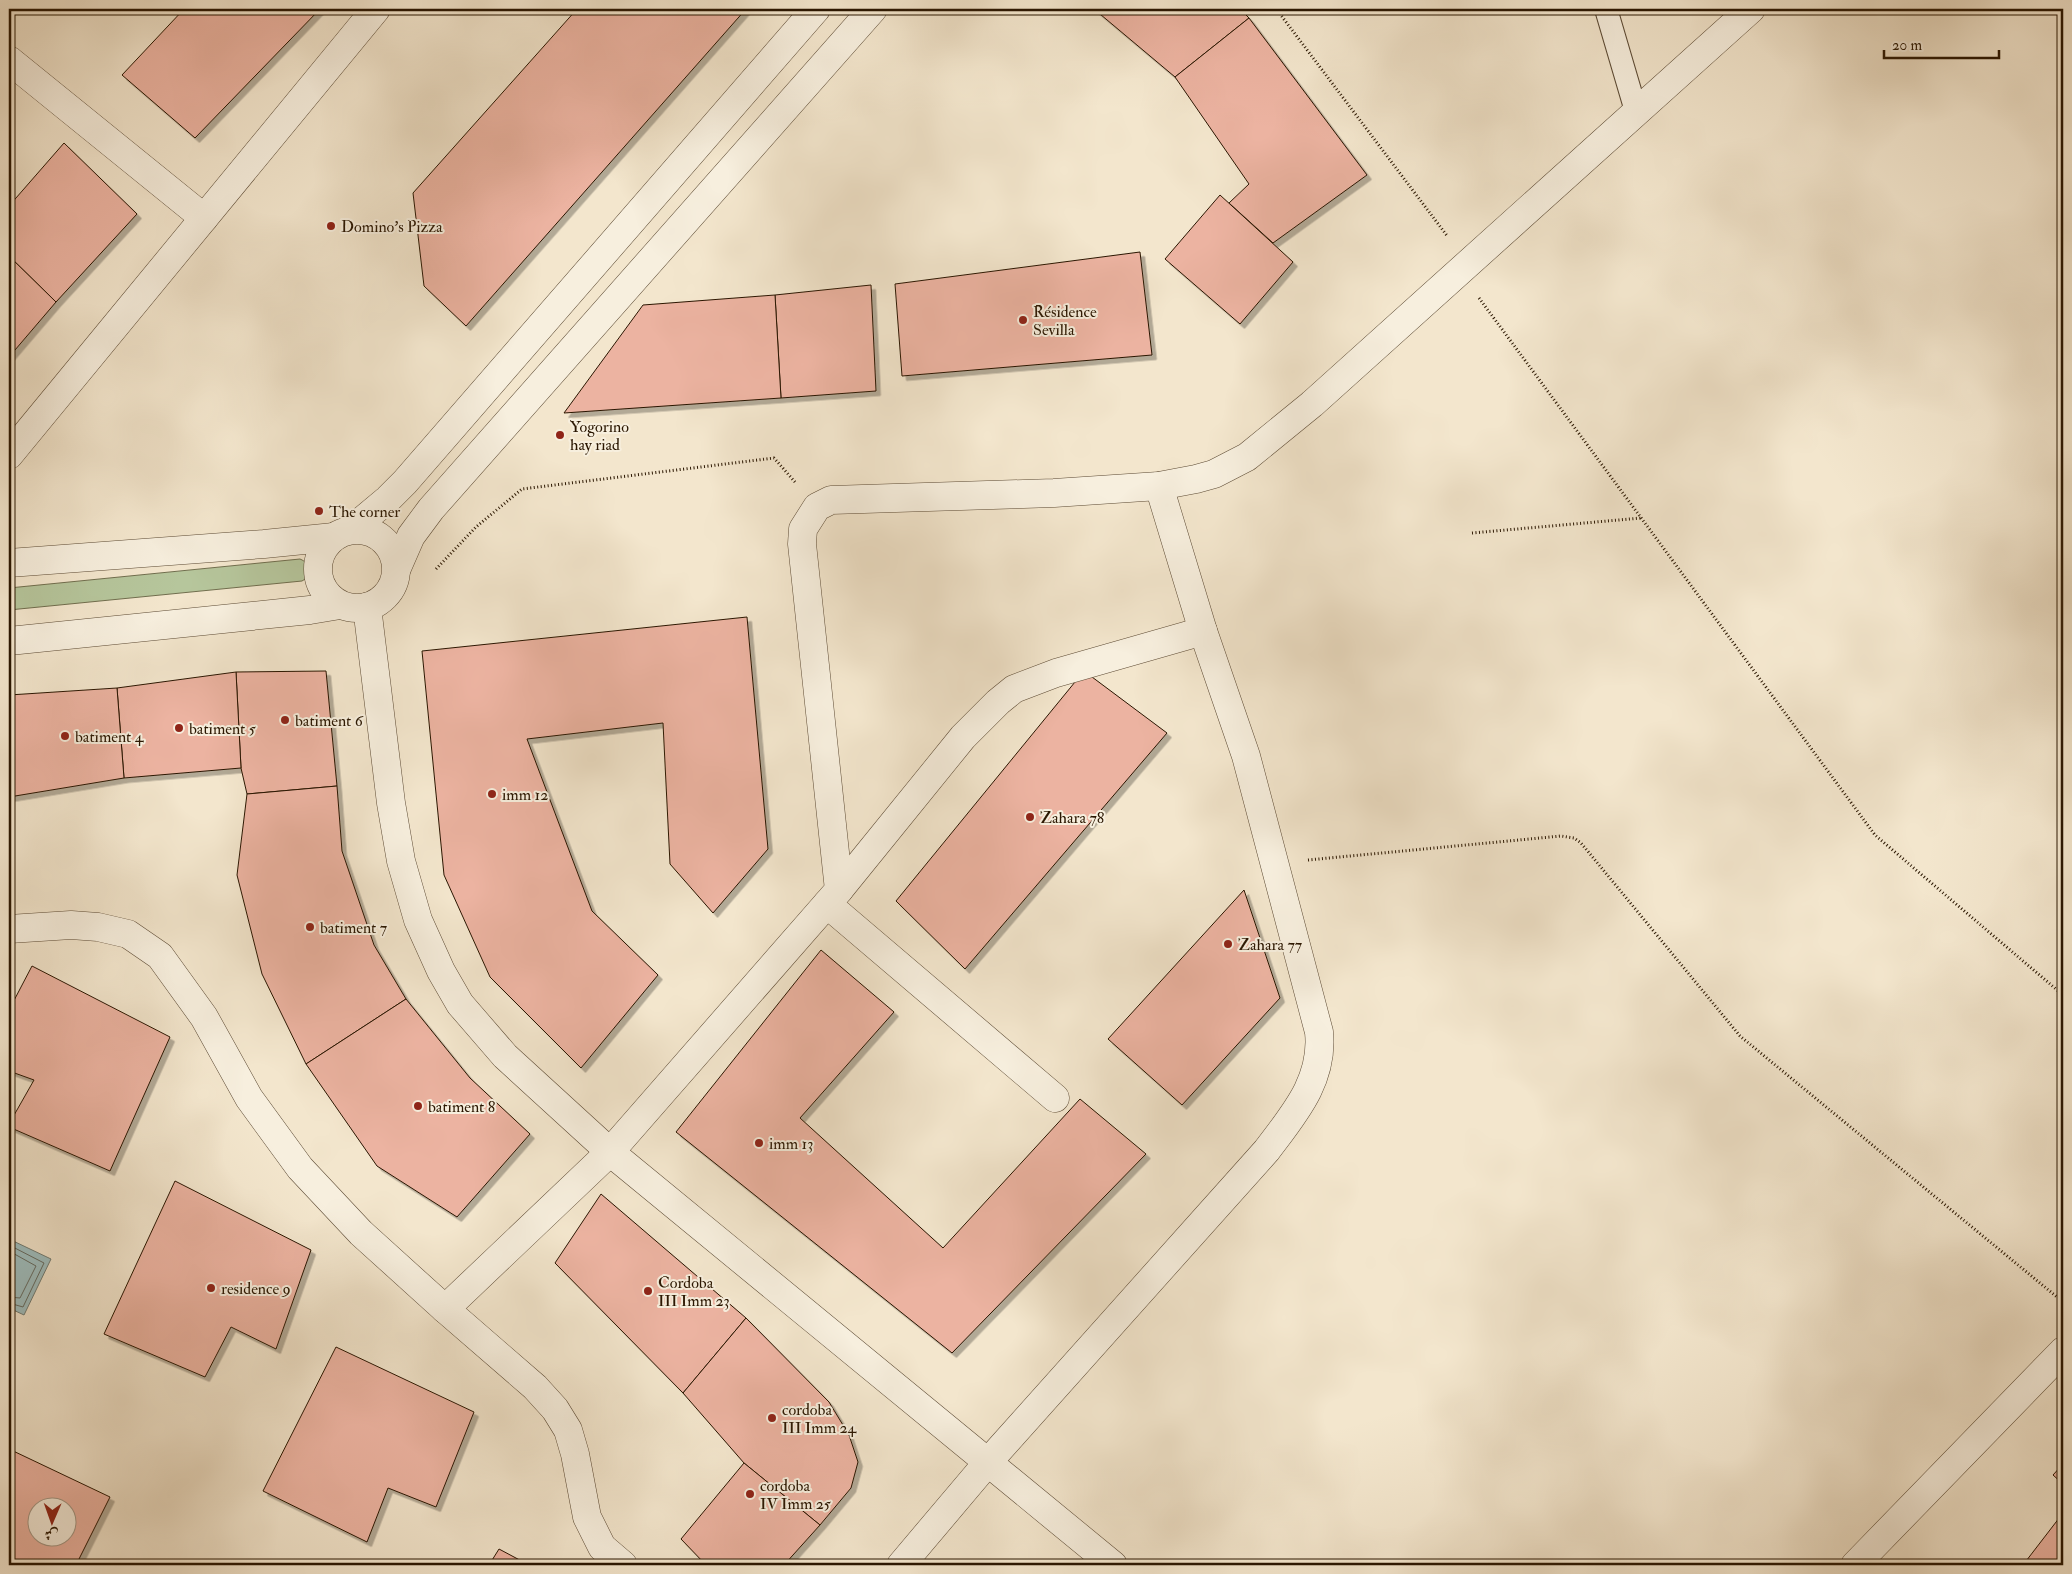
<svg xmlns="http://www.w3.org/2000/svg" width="2072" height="1574" font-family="'IM FELL Double Pica',Amiri,serif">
	<defs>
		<filter id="shadow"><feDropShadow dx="4.5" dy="4.5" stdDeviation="0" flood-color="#0004"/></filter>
	</defs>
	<rect width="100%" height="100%" fill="#f3e6cd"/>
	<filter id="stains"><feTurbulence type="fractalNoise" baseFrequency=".004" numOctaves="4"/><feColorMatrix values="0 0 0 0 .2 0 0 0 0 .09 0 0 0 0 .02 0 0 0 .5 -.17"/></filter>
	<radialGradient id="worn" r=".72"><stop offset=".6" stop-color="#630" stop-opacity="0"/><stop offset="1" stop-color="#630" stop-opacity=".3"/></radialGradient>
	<path fill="#b6c69c" stroke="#706e4e" d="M300,559C312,564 313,575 302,581L9,610V588Z"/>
	<polygon fill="#9ebebf" stroke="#707b73" points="9,1239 51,1259 24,1315 9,1308"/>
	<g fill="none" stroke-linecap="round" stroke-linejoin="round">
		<g stroke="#646a60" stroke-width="1">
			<polyline points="9,1245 44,1263 23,1307 9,1303"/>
			<polyline points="9,1251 36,1266 20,1298 9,1297"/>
		</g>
	</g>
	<g fill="#ecb3a1" stroke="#2a1601" fill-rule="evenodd" filter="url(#shadow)">
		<polygon points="184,9 320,9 195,138 122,75"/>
		<polygon points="577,9 746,9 466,326 424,286 413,193"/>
		<polygon points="1094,9 1240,9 1249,18 1175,77"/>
		<polygon points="1249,18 1367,175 1273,243 1229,203 1249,184 1175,77"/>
		<polygon points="64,143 137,214 56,302 9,256 9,206"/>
		<polygon points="1220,195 1293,262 1240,324 1165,259"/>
		<polygon points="1140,252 1152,355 902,376 895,284"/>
		<polygon points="9,256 56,302 9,357"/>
		<polygon points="871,285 876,391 781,398 775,295"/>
		<polygon points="775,295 781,398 564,413 643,305"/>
		<polygon points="747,617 768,849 713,913 670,864 663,723 527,739 592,911 658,975 581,1068 490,977 444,875 422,651"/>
		<polygon points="326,671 337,786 247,794 241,768 236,672"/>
		<polygon points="1084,671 1167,733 965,969 896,901"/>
		<polygon points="236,672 241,768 124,778 117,688"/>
		<polygon points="117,688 124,778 9,797 9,695"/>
		<polygon points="337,786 342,851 374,945 406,999 306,1064 262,974 237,875 247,794"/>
		<polygon points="1244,890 1280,998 1182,1105 1108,1039"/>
		<polygon points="821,950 894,1012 800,1118 943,1248 1080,1099 1146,1154 952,1353 676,1132"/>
		<polygon points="32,966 170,1037 110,1171 9,1127 9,1124 34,1080 9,1071 9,1010"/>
		<polygon points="406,999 470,1078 530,1134 457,1217 377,1166 306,1064"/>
		<polygon points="175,1181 311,1250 276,1349 231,1327 205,1377 104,1334"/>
		<polygon points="601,1194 746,1318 683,1393 555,1263"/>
		<polygon points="746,1318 829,1402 849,1435 858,1462 851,1488 820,1525 744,1463 683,1393"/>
		<polygon points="336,1347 474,1412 436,1507 388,1488 367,1542 263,1491"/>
		<path d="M9,1449L110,1497L76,1565H9ZM38,1506H68V1536H38Z"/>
		<polygon points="744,1463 820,1525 784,1565 706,1565 681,1539"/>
		<polygon points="2063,1464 2063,1484 2053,1475"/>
		<polygon points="2063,1513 2063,1565 2023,1565"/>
		<polygon points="499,1549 529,1565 489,1565"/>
	</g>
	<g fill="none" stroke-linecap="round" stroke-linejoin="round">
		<g stroke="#5c4a34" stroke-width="24">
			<polyline id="lane" points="1606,9 1636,111"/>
		</g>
		<g stroke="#5c4a34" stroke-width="29">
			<g id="street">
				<polyline points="9,60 204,218"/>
				<polyline points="9,455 376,9"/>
				<circle cx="357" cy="569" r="39"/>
				<polyline points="351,530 388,499 405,482 816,9"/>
				<polyline points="9,563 264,544 334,537"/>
				<polyline points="397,568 411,536 431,509 873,9"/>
				<polyline points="367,607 391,803 401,861 418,920 441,971 460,1004 505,1056 610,1152 1113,1565"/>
				<polyline points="9,641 310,610 340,605"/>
				<polyline points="839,890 963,737 998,702 1014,689 1056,673 1203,631"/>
				<polyline points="827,904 1055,1098"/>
				<polyline points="9,929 71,925 98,927 128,934 160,956 204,1017 249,1098 300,1168 361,1233 445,1309 535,1387 555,1409 568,1430 575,1454 587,1517 602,1547 623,1565"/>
				<polyline points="445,1309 610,1152 839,890 802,544 803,529 817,507 831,500 1054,493 1159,486 1196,479 1214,474 1247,457 1312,404 1751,9"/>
				<path d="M901,1565L988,1462L1267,1150C1294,1114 1324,1080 1319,1032L1246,756L1203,631L1159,486"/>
				<polyline points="1855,1565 2063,1351"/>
			</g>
		</g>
		<g stroke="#2a1601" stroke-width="3" stroke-dasharray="1 2.5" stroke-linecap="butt">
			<polyline points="1274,9 1280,14 1448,237"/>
			<polyline points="1479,298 1875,835 2063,995"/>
			<polyline points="1472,533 1641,518"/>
			<polyline points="436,569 476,527 522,489 774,458 795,482"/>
			<polyline points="1308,860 1561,836 1574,838 1581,843 1740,1036 2063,1302"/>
		</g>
		<use href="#lane" stroke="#f7efde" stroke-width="22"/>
		<use href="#street" stroke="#f7efde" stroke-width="28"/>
	</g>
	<g fill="#8f2418" stroke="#f7efde" stroke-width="2">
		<circle cx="331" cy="226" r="5"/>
		<circle cx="1023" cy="320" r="5"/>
		<circle cx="560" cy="435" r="5"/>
		<circle cx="319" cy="511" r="5"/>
		<circle cx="285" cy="720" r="5"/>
		<circle cx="179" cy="728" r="5"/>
		<circle cx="65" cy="736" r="5"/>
		<circle cx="492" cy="794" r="5"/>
		<circle cx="1030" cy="817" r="5"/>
		<circle cx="310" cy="927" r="5"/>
		<circle cx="1228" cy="944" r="5"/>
		<circle cx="418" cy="1106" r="5"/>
		<circle cx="759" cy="1143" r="5"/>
		<circle cx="211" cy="1288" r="5"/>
		<circle cx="648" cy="1291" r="5"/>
		<circle cx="772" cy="1418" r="5"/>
		<circle cx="750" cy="1494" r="5"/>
	</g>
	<g text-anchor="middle" stroke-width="4" stroke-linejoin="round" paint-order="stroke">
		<g font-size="16" fill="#2a1601" stroke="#f7efde" text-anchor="start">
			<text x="341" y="232">Domino’s Pizza</text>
			<text x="1033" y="317">Résidence<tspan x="1033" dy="18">Sevilla</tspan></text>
			<text x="570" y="432">Yogorino<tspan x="570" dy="18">hay riad</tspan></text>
			<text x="329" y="517">The corner</text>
			<text x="295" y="726">batiment 6</text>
			<text x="189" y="734">batiment 5</text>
			<text x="75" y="742">batiment 4</text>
			<text x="502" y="800">imm 12</text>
			<text x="1040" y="823">Zahara 78</text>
			<text x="320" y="933">batiment 7</text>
			<text x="1238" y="950">Zahara 77</text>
			<text x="428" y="1112">batiment 8</text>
			<text x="769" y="1149">imm 13</text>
			<text x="658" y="1288">Cordoba<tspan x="658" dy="18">III Imm 23</tspan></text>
			<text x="221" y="1294">residence 9</text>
			<text x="782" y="1415">cordoba<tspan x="782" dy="18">III Imm 24</tspan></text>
			<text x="760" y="1491">cordoba<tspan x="760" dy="18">IV Imm 25</tspan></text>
		</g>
	</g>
	<rect width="2072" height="1574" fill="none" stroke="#f3e6cd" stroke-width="30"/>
	<rect x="10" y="10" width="2052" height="1554" fill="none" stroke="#2a1601" stroke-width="2.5"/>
	<rect x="15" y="15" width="2042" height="1544" fill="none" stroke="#2a1601"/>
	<g transform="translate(52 1522) rotate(182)"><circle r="24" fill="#f7efde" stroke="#a59886"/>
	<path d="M0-4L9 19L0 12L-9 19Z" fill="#8f2418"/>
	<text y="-8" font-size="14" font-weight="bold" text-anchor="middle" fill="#2a1601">ش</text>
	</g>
	<path d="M1884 50v8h115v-8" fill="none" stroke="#2a1601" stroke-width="2.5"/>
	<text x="1892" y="50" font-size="15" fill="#2a1601" stroke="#f7efde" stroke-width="4" paint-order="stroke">20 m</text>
	<rect width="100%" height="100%" filter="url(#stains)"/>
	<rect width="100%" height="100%" fill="url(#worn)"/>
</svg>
